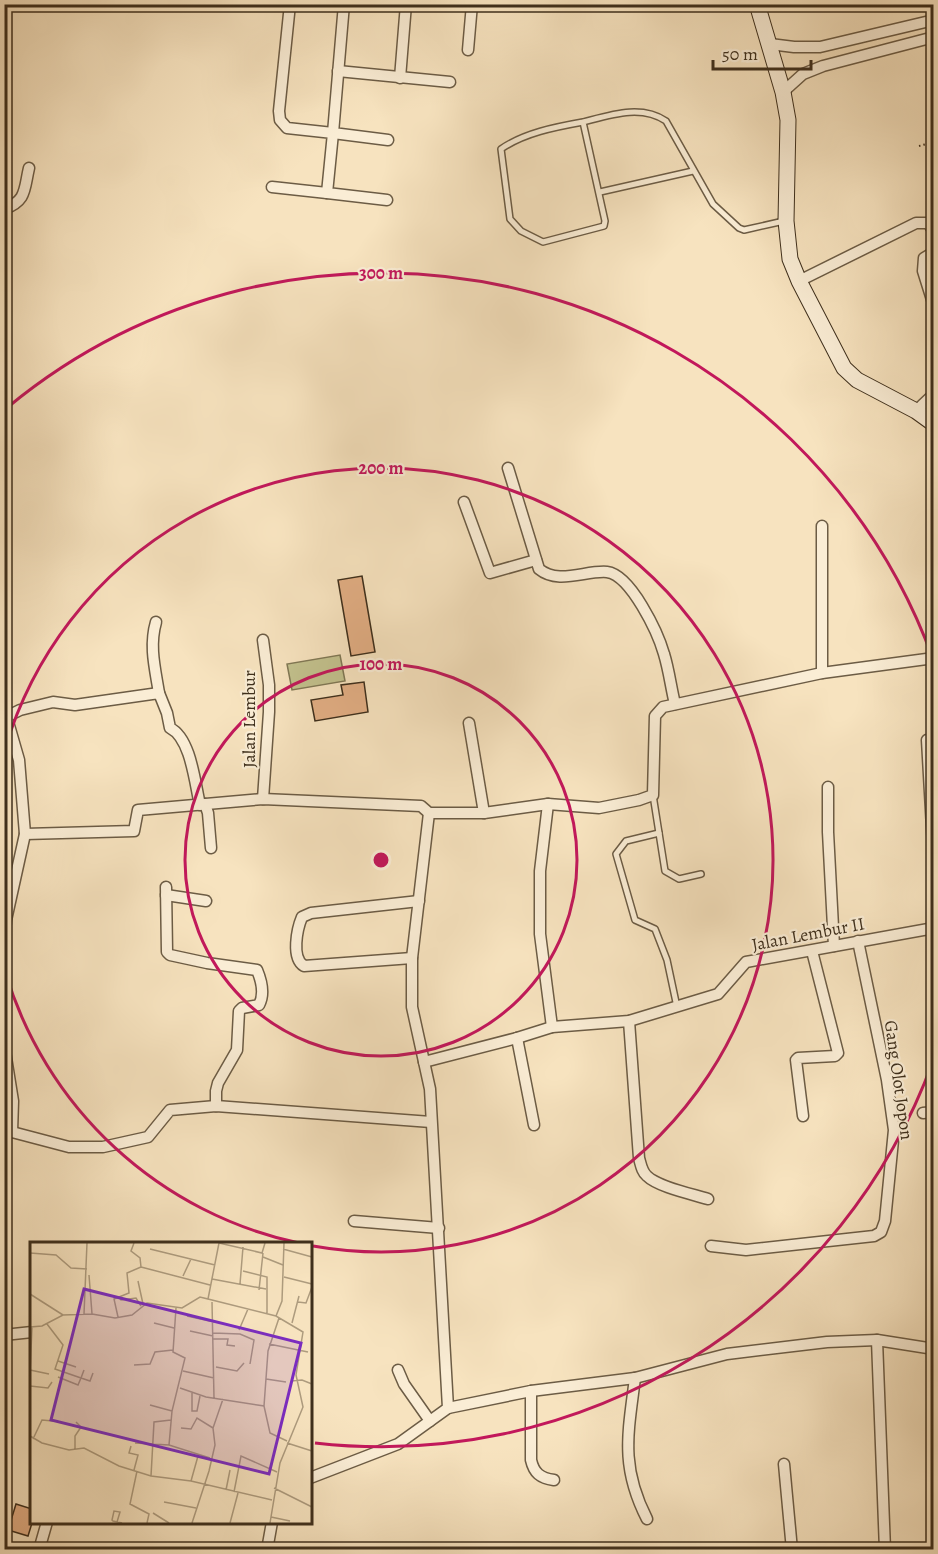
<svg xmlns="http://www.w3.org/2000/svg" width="938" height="1554" font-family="Alegreya,serif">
	<rect width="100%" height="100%" fill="#f7e3bf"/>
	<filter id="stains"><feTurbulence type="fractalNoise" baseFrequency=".00333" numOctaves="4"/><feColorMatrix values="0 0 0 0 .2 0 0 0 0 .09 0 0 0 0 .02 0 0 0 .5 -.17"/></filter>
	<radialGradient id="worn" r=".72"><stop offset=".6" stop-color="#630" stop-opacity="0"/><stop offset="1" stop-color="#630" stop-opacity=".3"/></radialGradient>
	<polygon fill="#c3c28e" stroke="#807855" stroke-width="1.5" points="340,655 345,681 292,690 287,664"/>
	<g fill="#e2ae84" stroke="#3e2f1c" stroke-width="1.5">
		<polygon points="362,576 375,652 351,656 338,580"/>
		<polygon points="364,682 368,712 315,721 311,700 343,695 341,685"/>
		<polygon points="16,1504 32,1509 32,1523 28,1536 8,1530"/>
	</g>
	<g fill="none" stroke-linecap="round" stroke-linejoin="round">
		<g stroke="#6c5c45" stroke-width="8">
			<g id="service">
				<path d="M583,122C555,127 524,133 501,149L510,219L521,231L543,242L604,226L605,221L583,122C610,115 641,104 666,121L713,204L739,228L744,230L784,221"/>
				<polyline points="600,192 693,171"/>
				<polyline points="653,795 665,871 679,879 701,874"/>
				<polyline points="659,833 626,841 616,854 635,920 655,929 667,960 677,1007"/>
			</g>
		</g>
		<g stroke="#6c5c45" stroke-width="13">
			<g id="minor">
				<polyline points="290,4 279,111 280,120 287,128 333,133 327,193 387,200"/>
				<polyline points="344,4 333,133 388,140"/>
				<polyline points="770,44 794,47 820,47 934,20"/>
				<polyline points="468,50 472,4"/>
				<polyline points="338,71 450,82"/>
				<polyline points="400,78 406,4"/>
				<polyline points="783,92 803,74 823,66 934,37"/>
				<polyline points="272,187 327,193"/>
				<path d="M4,209C27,201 24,189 29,168"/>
				<polyline points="934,252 924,258 923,271 934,306"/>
				<polyline points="799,281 916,223 928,223 934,232"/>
				<polyline points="916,411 934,394"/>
				<path d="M508,468L539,569C558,585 586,570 607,572C631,575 658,633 664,654C669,670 671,688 675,704"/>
				<polyline points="464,502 490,573 536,560"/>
				<polyline points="822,526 822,673"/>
				<path d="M156,622C149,646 155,668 159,693"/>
				<polyline points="263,640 269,685 269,712 263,799"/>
				<polyline points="4,708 19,760 25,834 6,920 4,943"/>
				<path d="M4,718L20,710L53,702L75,705L159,693L167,713L170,728C191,738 195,784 200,805"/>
				<polyline points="469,723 484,813"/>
				<polyline points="927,740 934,864"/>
				<polyline points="828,787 828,832 834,946"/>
				<polyline points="205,804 208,813 211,848"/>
				<polyline points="548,804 540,871 540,934 552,1027"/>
				<polyline points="25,834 134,831 138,810 263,799 421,806 429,813 484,813 548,804 599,808 639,800 653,795 655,716 663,707 822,673 934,658"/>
				<path d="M166,887L167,952L170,955L207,963L257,970C262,982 265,994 259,1005L242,1008L239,1011L237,1050L218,1083L216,1091V1106"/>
				<polyline points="166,895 206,901"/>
				<path d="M412,958L304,966C291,958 297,929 302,917L311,913L419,901"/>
				<path d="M629,1021L639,1158C641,1165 642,1172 647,1176C658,1187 692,1194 708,1199"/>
				<polyline points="517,1038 534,1125"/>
				<polyline points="4,1045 13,1101 12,1132"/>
				<polyline points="424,1062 517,1038 552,1027 629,1021 718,994 746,962 934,928"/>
				<polyline points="923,1113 934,1112"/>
				<polyline points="803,1116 796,1060 798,1058 835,1056 838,1053 812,951"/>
				<polyline points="4,1134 12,1132 69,1147 103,1147 148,1137 170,1110 216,1106 431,1122"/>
				<polyline points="354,1221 439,1228"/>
				<polyline points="711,1246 746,1250 874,1236 881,1232 885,1221 894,1130 887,1080 858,941"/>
				<polyline points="4,1335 32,1332"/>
				<polyline points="877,1340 885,1550"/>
				<polyline points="398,1370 404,1384 430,1421"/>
				<path d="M635,1378C628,1434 620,1466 647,1519"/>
				<path d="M531,1391V1460C534,1473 540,1478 554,1480"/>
				<polyline points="448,1408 531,1391 635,1378 727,1354 827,1342 877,1340 934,1349"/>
				<polyline points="784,1464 792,1550"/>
				<polyline points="310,1478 398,1444 448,1408 430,1089 412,1007 412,958 429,813"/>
				<polyline points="39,1550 47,1522"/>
				<polyline points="267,1550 272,1522"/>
			</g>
		</g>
		<g stroke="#3e2f1c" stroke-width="17">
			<polyline id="secondary" points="757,4 783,92 788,120 786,221 790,259 799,281 844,368 857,380 916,411 934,424"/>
		</g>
		<polyline stroke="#3e2f1c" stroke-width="2" stroke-dasharray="1.5 3" stroke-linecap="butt" points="919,146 934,142"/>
		<use href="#service" stroke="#faedd5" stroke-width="5"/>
		<use href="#minor" stroke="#faedd5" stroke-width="10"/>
		<use href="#secondary" stroke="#faedd5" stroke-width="15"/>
	</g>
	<g fill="none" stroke="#c2185b" stroke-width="3">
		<circle cx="381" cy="860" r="196"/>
		<path d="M299 1243A392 392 0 0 1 5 971M5 749A392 392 0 1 1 313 1246"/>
		<path d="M933 1061A587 587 0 0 1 315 1443M8 407A587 587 0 0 1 933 659"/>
	</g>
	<g text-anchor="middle" stroke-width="4.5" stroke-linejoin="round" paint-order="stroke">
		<g font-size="18" fill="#3e2f1c" stroke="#faedd5">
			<text transform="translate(249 719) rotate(-90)" y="6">Jalan Lembur</text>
			<text transform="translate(808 934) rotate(-11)" y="6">Jalan Lembur II</text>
			<text transform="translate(899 1080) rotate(82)" y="6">Gang Olot Jopon</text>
		</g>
	</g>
	<g transform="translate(30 1242)">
		<rect width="282" height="282" fill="#f7e3bf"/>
		<path fill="none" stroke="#ad9b7e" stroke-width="1.5" d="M189,1L232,11L235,1M120,7L185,23M253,7L282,15M0,11L26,13L41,26L57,27M233,15L253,23M111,25L180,43M213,29L237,35V71M59,33L62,72M153,34L161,17M254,35L282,42M182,37L236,47M108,39L113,62M210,42L213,5M229,48L233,11M0,52L33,73M89,55L91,58L106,56L111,64M178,57L246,74L273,90L266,133L273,165L250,221L240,281M182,60L184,156M268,60L276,61L282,45M54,72L57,1M157,74L184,80M246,74L252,59L254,1M88,75L84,57L99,51L97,31L111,25L110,16L101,9L104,1M124,81L144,86M262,81L269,54M17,82L33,103L25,127L51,136L54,128M0,85L12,84L33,73L62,72L85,76L102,73L117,61L152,66L170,55L178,57L189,1M209,88L218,67M160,89L183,94M183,91L210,92L224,98L220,122M183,97H198L197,103L205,104M239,102L278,110M28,119L46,125M104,123L120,122L125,110L143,108M186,125L207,129L214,121M0,128L19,132M153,129L184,136M0,131L2,85M28,135L48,143L51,136L60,139L63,131M236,137L256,140M261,139L272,138L282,142M0,144L18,146L22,140M150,146L176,155L234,164L240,191L257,199M162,151V169H167L170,154M120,163L142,169M234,164L238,109L249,76M151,186L161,187L167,176L183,186M0,194L12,201L39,208L54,206L89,224L121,234L161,239L242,258M3,197L12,178L23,179M105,201L139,203L180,216M257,201L282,209M139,203L142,169L155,116L143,110L146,66M101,204L99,211L108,213L104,228M45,207V194L51,185L46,180M107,229L100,262L119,272L117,281M121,234L124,180L141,178M161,239L168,214M244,246L282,265M196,248L200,228M204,250L211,214L247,230M134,260L166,266M123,271L139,281M241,275L260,279M87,280L90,270L84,269L82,278L83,279L92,281M162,281L179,229L185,203L183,186L193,157M200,281L208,251"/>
		<path fill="#7b2cbf" fill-opacity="0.15" stroke="#7b2cbf" stroke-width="3" d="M54,47L271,101L239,232L21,178Z"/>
		<rect width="282" height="282" fill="none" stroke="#3e2f1c" stroke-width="3"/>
	</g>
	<circle cx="381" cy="860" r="9" fill="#c2185b" stroke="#faedd5" stroke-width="3"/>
	<g font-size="18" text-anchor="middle" font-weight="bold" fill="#c2185b" stroke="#faedd5" stroke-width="4.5" stroke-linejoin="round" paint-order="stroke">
		<text x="381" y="279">300 m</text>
		<text x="381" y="474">200 m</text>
		<text x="381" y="670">100 m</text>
	</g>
	<rect width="938" height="1554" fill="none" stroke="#f7e3bf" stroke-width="24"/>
	<rect x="6" y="6" width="926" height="1542" fill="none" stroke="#3e2f1c" stroke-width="3"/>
	<rect x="12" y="12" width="914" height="1530" fill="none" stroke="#3e2f1c" stroke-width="1.5"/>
	<path d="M713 60v9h98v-9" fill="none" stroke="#3e2f1c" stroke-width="3"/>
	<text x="722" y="60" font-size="18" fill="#3e2f1c" stroke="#faedd5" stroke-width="4.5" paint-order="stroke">50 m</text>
	<rect width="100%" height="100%" filter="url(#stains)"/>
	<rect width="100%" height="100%" fill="url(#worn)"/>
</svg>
